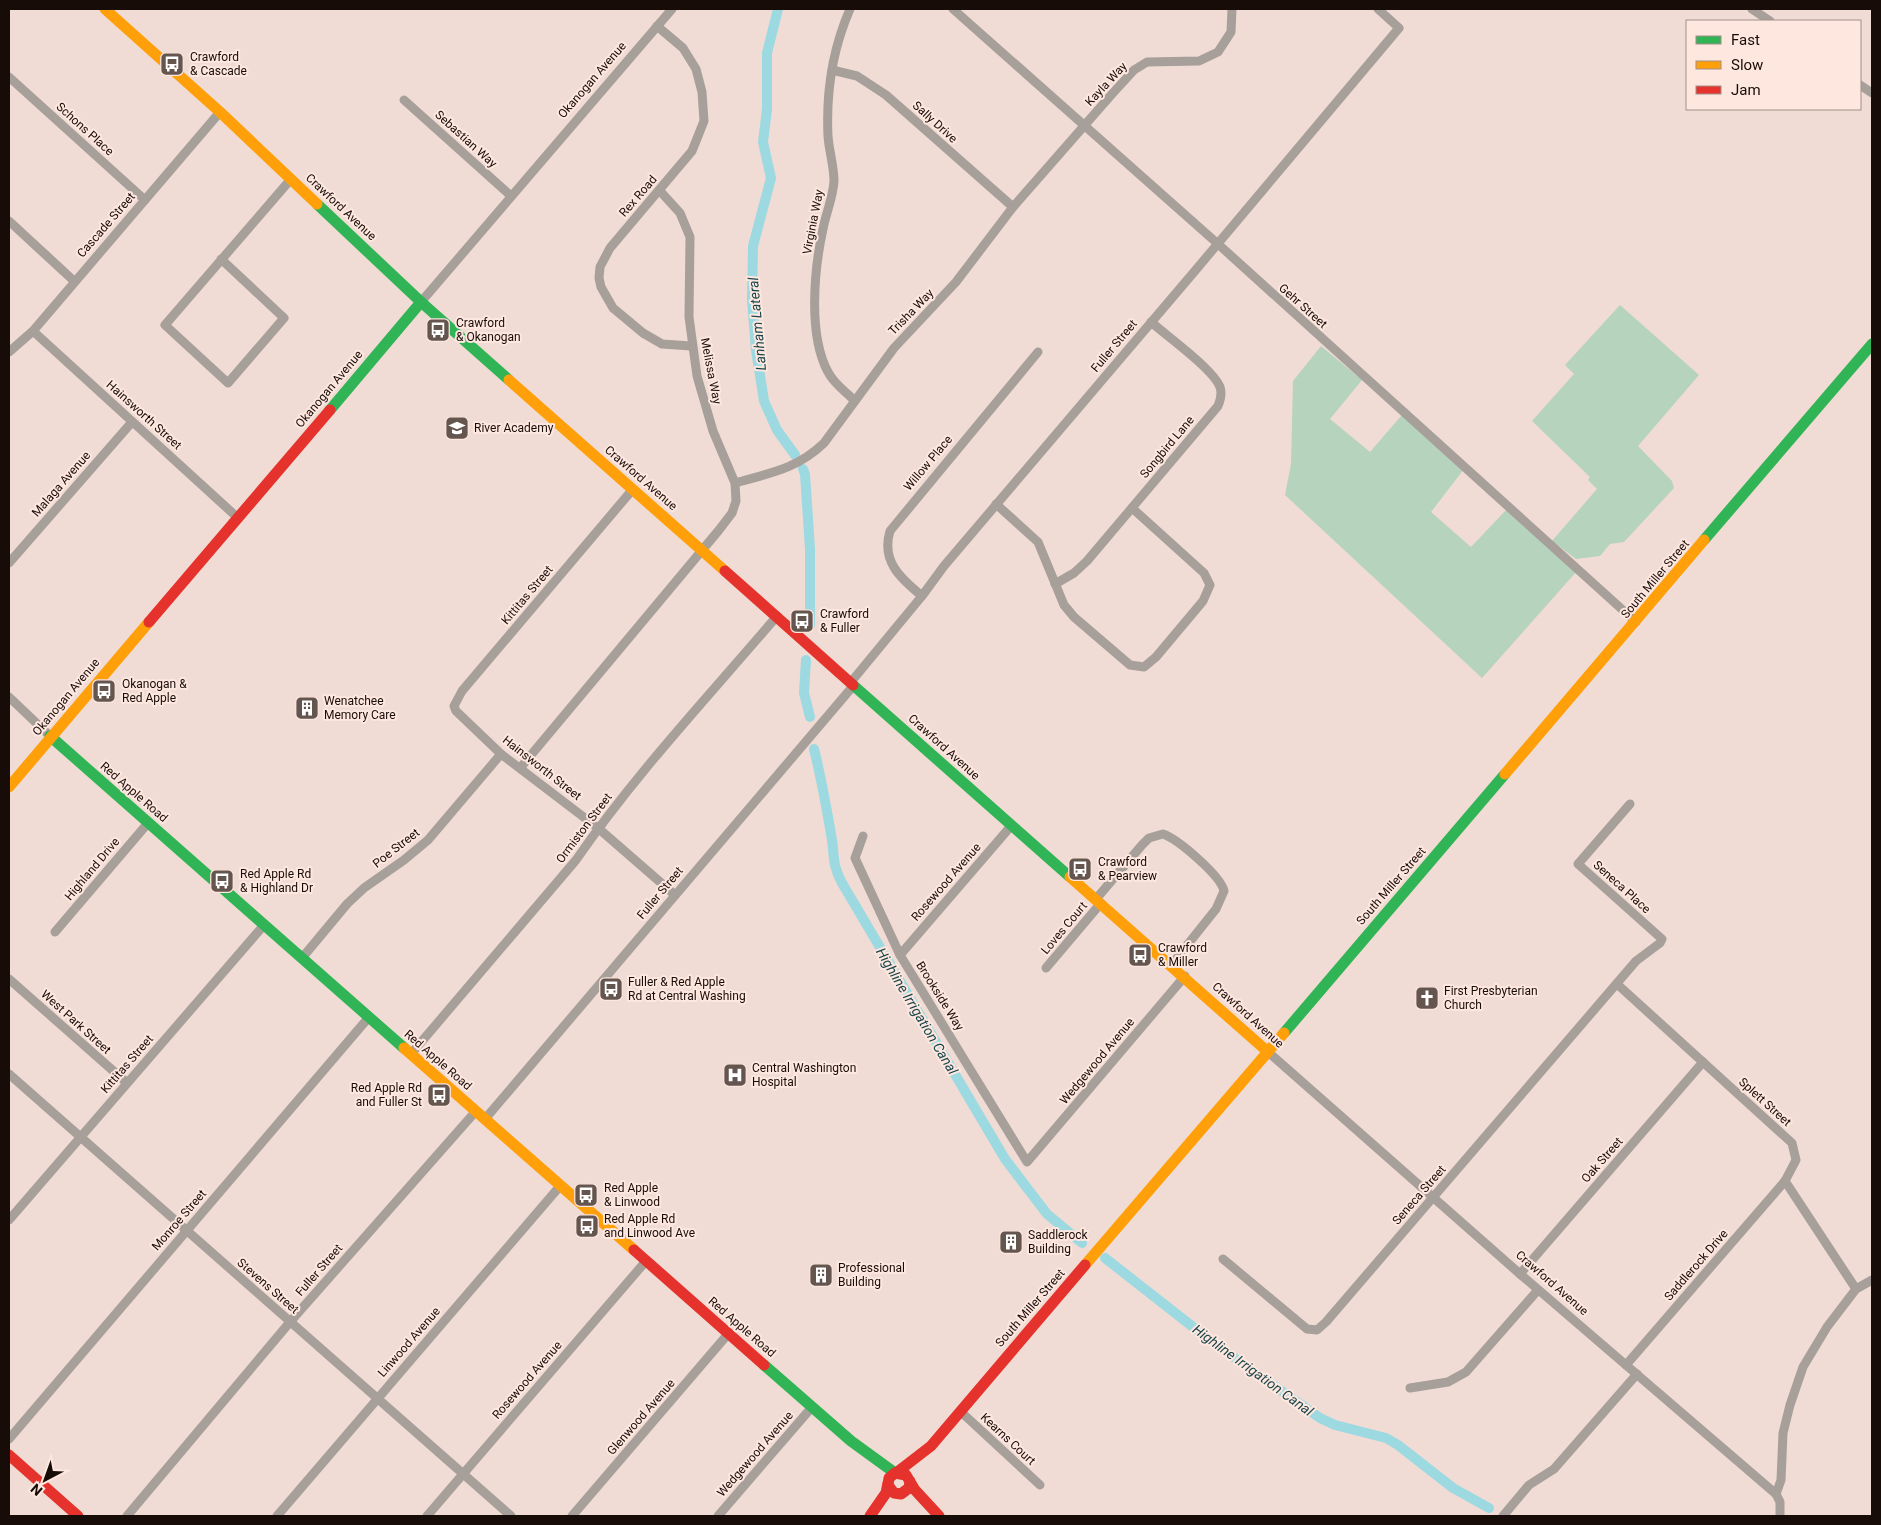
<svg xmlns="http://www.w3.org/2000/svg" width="1881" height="1525" font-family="Roboto,sans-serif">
	<rect width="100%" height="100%" fill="#f0dcd4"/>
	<g fill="#b5d3bd">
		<polygon points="1620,305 1699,375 1638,446 1672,481 1674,488 1624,542 1610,544 1600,556 1576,559 1552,541 1597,489 1588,480 1590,477 1532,421 1574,374 1565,365"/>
		<polygon points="1321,346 1362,380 1330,419 1370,452 1402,415 1464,469 1431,512 1471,547 1507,509 1577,571 1482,678 1285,495 1291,464 1293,381"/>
	</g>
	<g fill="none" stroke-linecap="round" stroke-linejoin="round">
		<g stroke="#9cd9e1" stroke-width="10">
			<polyline points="778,9 767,53 767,109 763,142 771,178 753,246 752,300 756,350 764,401 777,430 795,455"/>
			<polyline points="803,469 805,474 810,549 810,625"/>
			<polyline points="806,660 804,693 810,717"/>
			<path d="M814,749C821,777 826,805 831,834C835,854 831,863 842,883L1005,1159L1047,1214L1082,1243"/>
			<polyline points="1105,1258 1216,1345 1320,1418 1335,1425 1386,1438 1398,1445 1453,1488 1489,1508"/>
		</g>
		<g stroke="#a7a09a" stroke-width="9">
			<path d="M850,9C833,48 826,93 828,136C829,151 834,166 834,181C833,198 826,213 823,229C814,270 808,335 828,372C834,384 845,391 854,400"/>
			<polyline points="953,9 1218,244 1636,622"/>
			<polyline points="1752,9 1770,21"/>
			<polyline points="657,26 683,48 696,69 702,92 704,121 692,151 610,248 600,267 599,278 601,287 613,308 643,333 662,344 691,346"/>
			<polyline points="832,70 857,76 886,95 1013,207"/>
			<polyline points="9,77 145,200"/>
			<polyline points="1860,85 1872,93"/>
			<polyline points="404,100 511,196"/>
			<polyline points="9,221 74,281"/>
			<polyline points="221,259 284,318 228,383 165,325 291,179"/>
			<polyline points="421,302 672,9"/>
			<polyline points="33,331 238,518"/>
			<polyline points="9,352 33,331 220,112"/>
			<path d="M735,483C770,473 797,469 824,443L894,348L956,282L1013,207L1112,94L1134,70L1147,62L1199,61L1218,52L1231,32L1232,9"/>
			<polyline points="633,489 462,691 454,706 456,711 501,754 598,828 675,895"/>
			<polyline points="996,504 1038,542 1064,605 1074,617 1130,665 1144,667 1156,657 1203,601 1210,585 1204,573 1132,508"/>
			<polyline points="9,563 132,422"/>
			<path d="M1055,584L1074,573L1087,561L1218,406C1221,399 1222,393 1220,387C1213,369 1167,336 1151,322"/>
			<path d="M922,596C900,578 881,561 890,531L1038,352"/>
			<polyline points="851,682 922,596 944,566 1194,272 1399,28 1378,9"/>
			<polyline points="9,697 50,736"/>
			<polyline points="521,767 719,530 732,513 736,501 735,483 713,431 697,376 689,317 690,237 680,213 660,191"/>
			<polyline points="863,836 855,858 900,955 1027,1162 1185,976"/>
			<path d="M1096,899L1142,845L1149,838L1163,834C1178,839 1221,876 1224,891L1216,909L1172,964"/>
			<polyline points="55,932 148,823"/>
			<polyline points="900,955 1011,826"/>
			<polyline points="302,958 347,904 364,888 404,860 428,840 501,754"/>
			<polyline points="1046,968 1101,903"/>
			<polyline points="9,979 127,1083"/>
			<polyline points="1617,984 1792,1143 1796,1160 1785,1181 1856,1289"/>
			<polyline points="1268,1052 1520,1274 1776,1494"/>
			<path d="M411,1054L576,860C636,773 709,696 777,616"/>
			<polyline points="9,1074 511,1516"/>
			<polyline points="485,1119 854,685"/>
			<polyline points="9,1220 264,925"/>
			<polyline points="1223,1259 1307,1329 1317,1330 1326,1322 1636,961 1660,943 1662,939 1578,864 1630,804"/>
			<polyline points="1520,1274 1703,1062"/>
			<polyline points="1626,1365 1785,1181"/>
			<polyline points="1410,1388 1448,1382 1466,1372 1538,1290"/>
			<polyline points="960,1411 1040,1485"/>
			<polyline points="9,1439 369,1017"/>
			<polyline points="127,1516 290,1322 476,1111"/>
			<polyline points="277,1516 560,1186"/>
			<polyline points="427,1516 646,1261"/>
			<polyline points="572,1516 728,1334"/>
			<polyline points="718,1516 812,1407"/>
			<polyline points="1503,1516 1529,1485 1554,1469 1637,1374"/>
			<polyline points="1780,1516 1780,1502 1776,1494 1781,1480 1783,1433 1790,1405 1803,1367 1827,1327 1856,1289 1872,1280"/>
		</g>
		<g stroke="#30b455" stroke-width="11">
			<polyline points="317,204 421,302 509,380"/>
			<polyline points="330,410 421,302"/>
			<polyline points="1704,540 1872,344"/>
			<polyline points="853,685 1070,877"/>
			<polyline points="50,736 404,1048"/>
			<polyline points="1284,1033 1505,774"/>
			<polyline points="764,1365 851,1441 895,1473"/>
		</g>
		<g stroke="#ff9f0a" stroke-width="11">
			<polyline points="105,9 220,112 317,204"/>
			<polyline points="509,380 725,571"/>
			<polyline points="1505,774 1704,540"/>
			<polyline points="9,787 149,622"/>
			<polyline points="1070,877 1268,1052"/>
			<polyline points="404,1048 634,1250"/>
			<polyline points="1085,1265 1284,1033"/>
		</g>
		<g stroke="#e5322d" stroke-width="11">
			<polyline points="725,571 853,685"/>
			<polyline points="149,622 330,410"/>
			<polyline points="634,1250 764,1365"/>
			<polyline points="9,1455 78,1516"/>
			<polyline points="896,1473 931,1446 1085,1265"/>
			<polyline points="910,1481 909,1488 901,1494 894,1493 888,1485 889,1478 895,1473 906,1475 915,1490 939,1516"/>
			<polyline points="870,1516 886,1493 888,1483"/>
		</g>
	</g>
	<defs>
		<g id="bus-square" transform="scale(1.25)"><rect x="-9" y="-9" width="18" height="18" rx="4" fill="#64554f" stroke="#fee7df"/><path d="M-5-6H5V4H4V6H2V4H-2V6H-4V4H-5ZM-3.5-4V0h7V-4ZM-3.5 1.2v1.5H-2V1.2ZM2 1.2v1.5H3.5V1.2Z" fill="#fff"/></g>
		<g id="school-square" transform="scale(1.25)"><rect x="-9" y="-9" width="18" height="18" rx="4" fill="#64554f" stroke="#fee7df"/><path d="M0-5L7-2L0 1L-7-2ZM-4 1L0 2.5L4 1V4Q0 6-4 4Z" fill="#fff"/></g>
		<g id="building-square" transform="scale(1.25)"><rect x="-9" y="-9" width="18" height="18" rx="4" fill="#64554f" stroke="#fee7df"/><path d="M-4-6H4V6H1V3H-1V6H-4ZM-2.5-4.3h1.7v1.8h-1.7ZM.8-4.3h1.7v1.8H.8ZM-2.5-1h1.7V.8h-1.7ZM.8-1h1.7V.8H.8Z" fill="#fff"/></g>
		<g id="church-square" transform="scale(1.25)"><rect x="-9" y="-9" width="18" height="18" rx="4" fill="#64554f" stroke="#fee7df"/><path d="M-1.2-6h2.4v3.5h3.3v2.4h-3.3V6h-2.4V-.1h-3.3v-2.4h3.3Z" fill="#fff"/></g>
		<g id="hospital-square" transform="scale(1.25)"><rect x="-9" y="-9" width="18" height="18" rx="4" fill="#64554f" stroke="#fee7df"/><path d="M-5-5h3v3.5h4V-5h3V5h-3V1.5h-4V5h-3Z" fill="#fff"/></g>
	</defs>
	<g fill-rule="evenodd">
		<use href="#bus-square" x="172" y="64"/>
		<use href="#bus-square" x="438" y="330"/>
		<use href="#school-square" x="457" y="428"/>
		<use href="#bus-square" x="802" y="621"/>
		<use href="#bus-square" x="104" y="691"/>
		<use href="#building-square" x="307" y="708"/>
		<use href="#bus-square" x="1080" y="869"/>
		<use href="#bus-square" x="222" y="881"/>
		<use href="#bus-square" x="1140" y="955"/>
		<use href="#bus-square" x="611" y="989"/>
		<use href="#church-square" x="1427" y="998"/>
		<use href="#hospital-square" x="735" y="1075"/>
		<use href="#bus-square" x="439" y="1095"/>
		<use href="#bus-square" x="586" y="1195"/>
		<use href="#bus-square" x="587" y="1226"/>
		<use href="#building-square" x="1011" y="1242"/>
		<use href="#building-square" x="821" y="1275"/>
	</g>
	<g text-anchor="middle" stroke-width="4" stroke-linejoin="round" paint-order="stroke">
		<g font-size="12" fill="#180c08" stroke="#fee7df" text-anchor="start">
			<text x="190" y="61">Crawford<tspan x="190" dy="14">&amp; Cascade</tspan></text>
			<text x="456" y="327">Crawford<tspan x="456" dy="14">&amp; Okanogan</tspan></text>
			<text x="474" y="432">River Academy</text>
			<text x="820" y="618">Crawford<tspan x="820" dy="14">&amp; Fuller</tspan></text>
			<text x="122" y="688">Okanogan &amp;<tspan x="122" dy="14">Red Apple</tspan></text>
			<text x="324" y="705">Wenatchee<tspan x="324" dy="14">Memory Care</tspan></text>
			<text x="1098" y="866">Crawford<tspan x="1098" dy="14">&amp; Pearview</tspan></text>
			<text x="240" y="878">Red Apple Rd<tspan x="240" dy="14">&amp; Highland Dr</tspan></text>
			<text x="1158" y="952">Crawford<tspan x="1158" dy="14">&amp; Miller</tspan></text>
			<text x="628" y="986">Fuller &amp; Red Apple<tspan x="628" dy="14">Rd at Central Washing</tspan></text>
			<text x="1444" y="995">First Presbyterian<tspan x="1444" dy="14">Church</tspan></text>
			<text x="752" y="1072">Central Washington<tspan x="752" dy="14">Hospital</tspan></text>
			<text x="422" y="1092" text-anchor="end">Red Apple Rd<tspan x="422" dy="14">and Fuller St</tspan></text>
			<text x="604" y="1192">Red Apple<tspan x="604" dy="14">&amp; Linwood</tspan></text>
			<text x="604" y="1223">Red Apple Rd<tspan x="604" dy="14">and Linwood Ave</tspan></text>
			<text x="1028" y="1239">Saddlerock<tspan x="1028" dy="14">Building</tspan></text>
			<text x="838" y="1272">Professional<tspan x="838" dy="14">Building</tspan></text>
		</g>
		<g font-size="12" fill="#180c08" stroke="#fee7df">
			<text transform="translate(592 80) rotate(-49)" y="4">Okanogan Avenue</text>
			<text transform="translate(1106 84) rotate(-47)" y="4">Kayla Way</text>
			<text transform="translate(935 122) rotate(42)" y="4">Sally Drive</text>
			<text transform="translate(85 129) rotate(42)" y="4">Schons Place</text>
			<text transform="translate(466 139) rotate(42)" y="4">Sebastian Way</text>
			<text transform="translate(638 196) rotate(-49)" y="4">Rex Road</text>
			<text transform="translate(341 207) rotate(43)" y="4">Crawford Avenue</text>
			<text transform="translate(813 222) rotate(-79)" y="4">Virginia Way</text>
			<text transform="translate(106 225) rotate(-49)" y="4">Cascade Street</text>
			<text transform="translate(1303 306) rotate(42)" y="4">Gehr Street</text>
			<text transform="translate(911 312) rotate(-46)" y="4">Trisha Way</text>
			<text transform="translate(1114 346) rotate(-50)" y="4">Fuller Street</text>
			<text transform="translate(711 371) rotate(79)" y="4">Melissa Way</text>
			<text transform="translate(329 389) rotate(-50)" y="4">Okanogan Avenue</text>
			<text transform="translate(144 415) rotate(42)" y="4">Hainsworth Street</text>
			<text transform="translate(1167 447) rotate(-50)" y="4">Songbird Lane</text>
			<text transform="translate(928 463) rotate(-50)" y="4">Willow Place</text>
			<text transform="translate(641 478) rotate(41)" y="4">Crawford Avenue</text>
			<text transform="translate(61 484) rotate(-49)" y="4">Malaga Avenue</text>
			<text transform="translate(1655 579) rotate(-50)" y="4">South Miller Street</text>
			<text transform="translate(527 595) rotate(-50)" y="4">Kittitas Street</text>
			<text transform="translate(66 697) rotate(-50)" y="4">Okanogan Avenue</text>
			<text transform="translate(944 747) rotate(42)" y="4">Crawford Avenue</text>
			<text transform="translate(542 768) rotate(38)" y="4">Hainsworth Street</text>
			<text transform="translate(134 792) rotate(41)" y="4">Red Apple Road</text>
			<text transform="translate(584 828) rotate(-53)" y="4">Ormiston Street</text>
			<text transform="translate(396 848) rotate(-38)" y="4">Poe Street</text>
			<text transform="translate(92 869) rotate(-50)" y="4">Highland Drive</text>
			<text transform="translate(946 882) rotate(-49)" y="4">Rosewood Avenue</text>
			<text transform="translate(1391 886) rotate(-49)" y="4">South Miller Street</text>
			<text transform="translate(1622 887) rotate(42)" y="4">Seneca Place</text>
			<text transform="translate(660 893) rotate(-50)" y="4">Fuller Street</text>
			<text transform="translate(1064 928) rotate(-50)" y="4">Loves Court</text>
			<text transform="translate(940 996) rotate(58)" y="4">Brookside Way</text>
			<text transform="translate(1248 1015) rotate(42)" y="4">Crawford Avenue</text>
			<text transform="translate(76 1022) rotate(42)" y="4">West Park Street</text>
			<text transform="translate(438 1060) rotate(41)" y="4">Red Apple Road</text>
			<text transform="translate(1097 1061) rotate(-50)" y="4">Wedgewood Avenue</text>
			<text transform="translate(127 1064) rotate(-49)" y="4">Kittitas Street</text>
			<text transform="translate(1765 1102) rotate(42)" y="4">Splett Street</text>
			<text transform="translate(1602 1160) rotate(-49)" y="4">Oak Street</text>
			<text transform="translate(1419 1195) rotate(-49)" y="4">Seneca Street</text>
			<text transform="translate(179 1220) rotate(-49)" y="4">Monroe Street</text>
			<text transform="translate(1696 1265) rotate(-49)" y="4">Saddlerock Drive</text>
			<text transform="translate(319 1270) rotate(-49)" y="4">Fuller Street</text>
			<text transform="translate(1552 1283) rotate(41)" y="4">Crawford Avenue</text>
			<text transform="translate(268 1286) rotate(41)" y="4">Stevens Street</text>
			<text transform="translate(1030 1308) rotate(-49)" y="4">South Miller Street</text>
			<text transform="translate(742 1327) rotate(41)" y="4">Red Apple Road</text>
			<text transform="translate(409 1342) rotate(-49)" y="4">Linwood Avenue</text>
			<text transform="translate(527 1380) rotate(-49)" y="4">Rosewood Avenue</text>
			<text transform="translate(641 1417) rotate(-49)" y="4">Glenwood Avenue</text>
			<text transform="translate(1008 1439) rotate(43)" y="4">Kearns Court</text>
			<text transform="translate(755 1454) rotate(-49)" y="4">Wedgewood Avenue</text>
		</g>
		<g font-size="14" font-style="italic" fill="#18454b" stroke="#fee7df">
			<text transform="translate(757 324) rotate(-95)" y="5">Lanham Lateral</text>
			<text transform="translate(917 1011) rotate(59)" y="5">Highline Irrigation Canal</text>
			<text transform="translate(1253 1370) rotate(36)" y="5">Highline Irrigation Canal</text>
		</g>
	</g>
	<rect width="1881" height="1525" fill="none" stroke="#180c08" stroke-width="20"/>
	<rect x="1686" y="20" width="175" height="90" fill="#fee7df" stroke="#a28f89"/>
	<rect x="1696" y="36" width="25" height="8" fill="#30b455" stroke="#a28f89"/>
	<text x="1731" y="45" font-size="15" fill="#180c08">Fast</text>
	<rect x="1696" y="61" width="25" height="8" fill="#ff9f0a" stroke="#a28f89"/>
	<text x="1731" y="70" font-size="15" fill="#180c08">Slow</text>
	<rect x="1696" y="86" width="25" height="8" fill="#e5322d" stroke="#a28f89"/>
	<text x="1731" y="95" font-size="15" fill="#180c08">Jam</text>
	<g transform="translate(45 1480) rotate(221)" stroke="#fee7df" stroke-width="4" paint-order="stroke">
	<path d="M0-4L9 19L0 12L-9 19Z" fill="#180c08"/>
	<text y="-8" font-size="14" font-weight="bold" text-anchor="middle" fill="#180c08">N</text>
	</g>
</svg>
